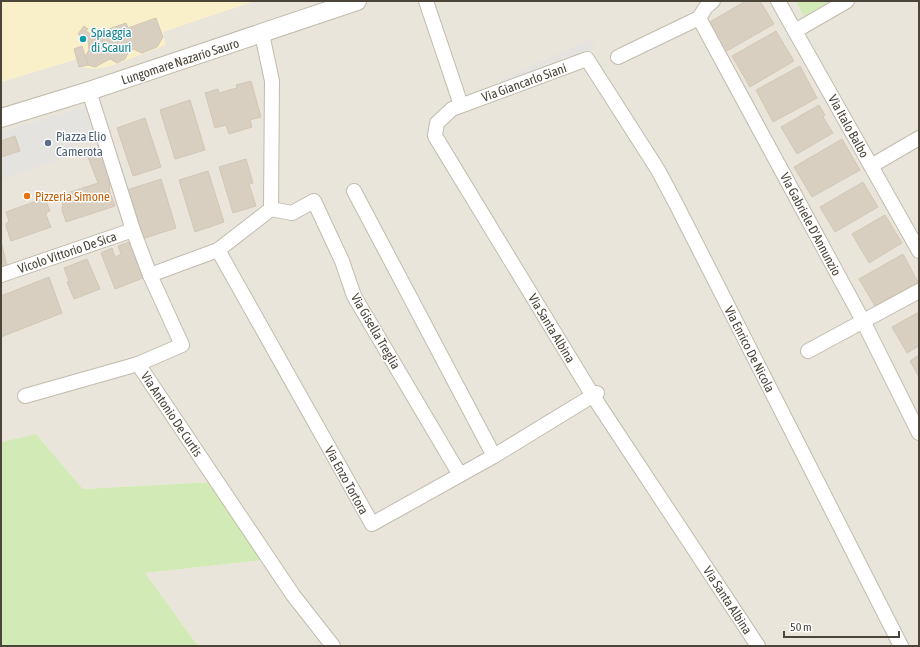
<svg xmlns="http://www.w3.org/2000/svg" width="920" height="647" font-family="'Asap Condensed',sans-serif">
	<rect width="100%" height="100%" fill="#f6f3ec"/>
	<polygon fill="#eae5da" points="254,1 919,1 919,646 198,646 145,573 264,560 211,482 83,489 36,434 1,442 1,82 77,59 166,45 162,32"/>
	<g fill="#d2eab5">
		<polygon points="796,1 831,1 804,16"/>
		<polygon points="36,434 83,489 211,482 264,560 145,573 198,646 1,646 1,442"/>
	</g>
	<polygon fill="#f9efc9" points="1,1 254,1 163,32 166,45 111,66 95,69 79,67 77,59 1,82"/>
	<g fill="#e5e3e0">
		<polygon points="591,39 596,48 504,90 500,80"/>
		<polygon points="84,107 94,137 74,145 78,154 1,179 1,157 20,151 15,137 1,141 1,132"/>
	</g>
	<g fill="#d8cfc1" stroke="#d3c7b4">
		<polygon points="746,1 760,1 774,24 725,52 708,23"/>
		<polygon points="156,18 163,37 157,47 142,53 133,49 129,51 125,59 117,63 110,59 95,67 88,65 85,57 89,50 88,40 83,36 81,37 78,34 84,26 88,29 86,31 92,35 126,23 128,28"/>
		<polygon points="776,31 794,61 750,87 732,56"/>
		<polygon points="82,46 88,65 79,67 74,49"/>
		<polygon points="800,66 817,98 773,122 756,90"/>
		<polygon points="251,81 261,117 250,120 252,127 229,134 226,125 215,128 205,93 218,89 219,93 237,88 236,85"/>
		<polygon points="190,100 205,150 175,159 160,110"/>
		<polygon points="819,105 825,115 823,117 833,133 797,154 781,127"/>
		<polygon points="145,118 161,167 133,176 117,128"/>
		<polygon points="15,136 20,151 1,157 1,141"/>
		<polygon points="842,139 860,170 812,197 794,167"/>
		<polygon points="100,150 111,180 109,190 115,206 66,222 62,210 63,202 61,195 98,183 87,154"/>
		<polygon points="246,159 253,183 249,184 256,206 233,213 219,167"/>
		<polygon points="208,171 224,222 195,232 179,180"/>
		<polygon points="161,179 176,228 142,239 127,190"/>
		<polygon points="863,182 878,207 835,232 820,207"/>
		<polygon points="45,198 50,211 47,212 46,215 51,227 11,241 6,226 6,224 9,221 6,212"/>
		<polygon points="885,215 902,243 869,263 852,234"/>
		<polygon points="1,241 7,266 1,267"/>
		<polygon points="129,242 143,278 115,289 101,253 112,248 115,257 121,254 118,246"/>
		<polygon points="903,254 918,282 875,306 859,279"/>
		<polygon points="87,259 100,289 74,299 67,282 69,281 64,268"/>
		<polygon points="49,277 62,313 1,337 1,296"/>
		<polygon points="919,312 919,346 907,353 892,327"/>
		<polygon points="919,355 919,377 910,361"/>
	</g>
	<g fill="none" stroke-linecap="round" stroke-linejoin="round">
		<g stroke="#c2bbae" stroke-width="16">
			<g id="minor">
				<polyline points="426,1 461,105"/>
				<polyline points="778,1 919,251"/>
				<polyline points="699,18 863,321 919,433"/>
				<polyline points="795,31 847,1"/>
				<polyline points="618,57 699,18 706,7 713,1"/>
				<polyline points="89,91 133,230 150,275 182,345 138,364 293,595 333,646"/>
				<polyline points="871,166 919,138"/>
				<polyline points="354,191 494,456"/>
				<polyline points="271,209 292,213 314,201 342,261 354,296 460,475"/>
				<polyline points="218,250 372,524 494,456 597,393"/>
				<polyline points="1,275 133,230"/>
				<polyline points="150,275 218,250 271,209 272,81 262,34"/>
				<polyline points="808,351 919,291"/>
				<polyline points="25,396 138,364"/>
				<polyline points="758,646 593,396 435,136 437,123 452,109 587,59 658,170 675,202 901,646"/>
			</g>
		</g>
		<g stroke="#c2bbae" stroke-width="20">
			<polyline id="tertiary" points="1,118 89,91 357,1"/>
		</g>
		<use href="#minor" stroke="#fff" stroke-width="14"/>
		<use href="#tertiary" stroke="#fff" stroke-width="18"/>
	</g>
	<circle fill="#0f9aa8" stroke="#fff" stroke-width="1.5" cx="83" cy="39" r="4"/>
	<circle fill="#5c6f8a" stroke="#fff" stroke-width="1.5" cx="48" cy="143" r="4"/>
	<circle fill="#e8710a" stroke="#fff" stroke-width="1.5" cx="27" cy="196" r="4"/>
	<g text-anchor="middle" stroke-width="3" stroke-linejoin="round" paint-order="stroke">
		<g font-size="13" fill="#0d838f" stroke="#fff" text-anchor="start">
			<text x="91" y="37">Spiaggia<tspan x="91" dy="15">di Scauri</tspan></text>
		</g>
		<g font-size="13" fill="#4b4439" stroke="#fff">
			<text transform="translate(180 61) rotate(-18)" y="5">Lungomare Nazario Sauro</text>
			<text transform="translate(524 82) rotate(-20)" y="5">Via Giancarlo Siani</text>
			<text transform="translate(849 126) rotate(61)" y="5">Via Italo Balbo</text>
			<text transform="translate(811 224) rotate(62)" y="5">Via Gabriele D'Annunzio</text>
			<text transform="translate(67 252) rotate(-19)" y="5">Vicolo Vittorio De Sica</text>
			<text transform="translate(552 328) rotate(59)" y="5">Via Santa Albina</text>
			<text transform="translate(376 331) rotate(60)" y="5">Via Gisella Treglia</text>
			<text transform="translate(750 349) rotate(63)" y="5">Via Enrico De Nicola</text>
			<text transform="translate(172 414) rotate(56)" y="5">Via Antonio De Curtis</text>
			<text transform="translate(347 480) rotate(61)" y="5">Via Enzo Tortora</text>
			<text transform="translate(728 600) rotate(57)" y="5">Via Santa Albina</text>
		</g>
		<g font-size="13" fill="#4e5e75" stroke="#fff" text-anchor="start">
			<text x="56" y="141">Piazza Elio<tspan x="56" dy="15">Camerota</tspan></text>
		</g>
		<g font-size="13" fill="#c56008" stroke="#fff" text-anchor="start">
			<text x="35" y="201">Pizzeria Simone</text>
		</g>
	</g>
	<rect width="920" height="647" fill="none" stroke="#4b4439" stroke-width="4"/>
	<path d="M784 631v6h115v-6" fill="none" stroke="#4b4439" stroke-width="2"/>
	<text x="790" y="631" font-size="12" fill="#4b4439" stroke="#ffffff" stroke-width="3" paint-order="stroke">50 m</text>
</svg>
